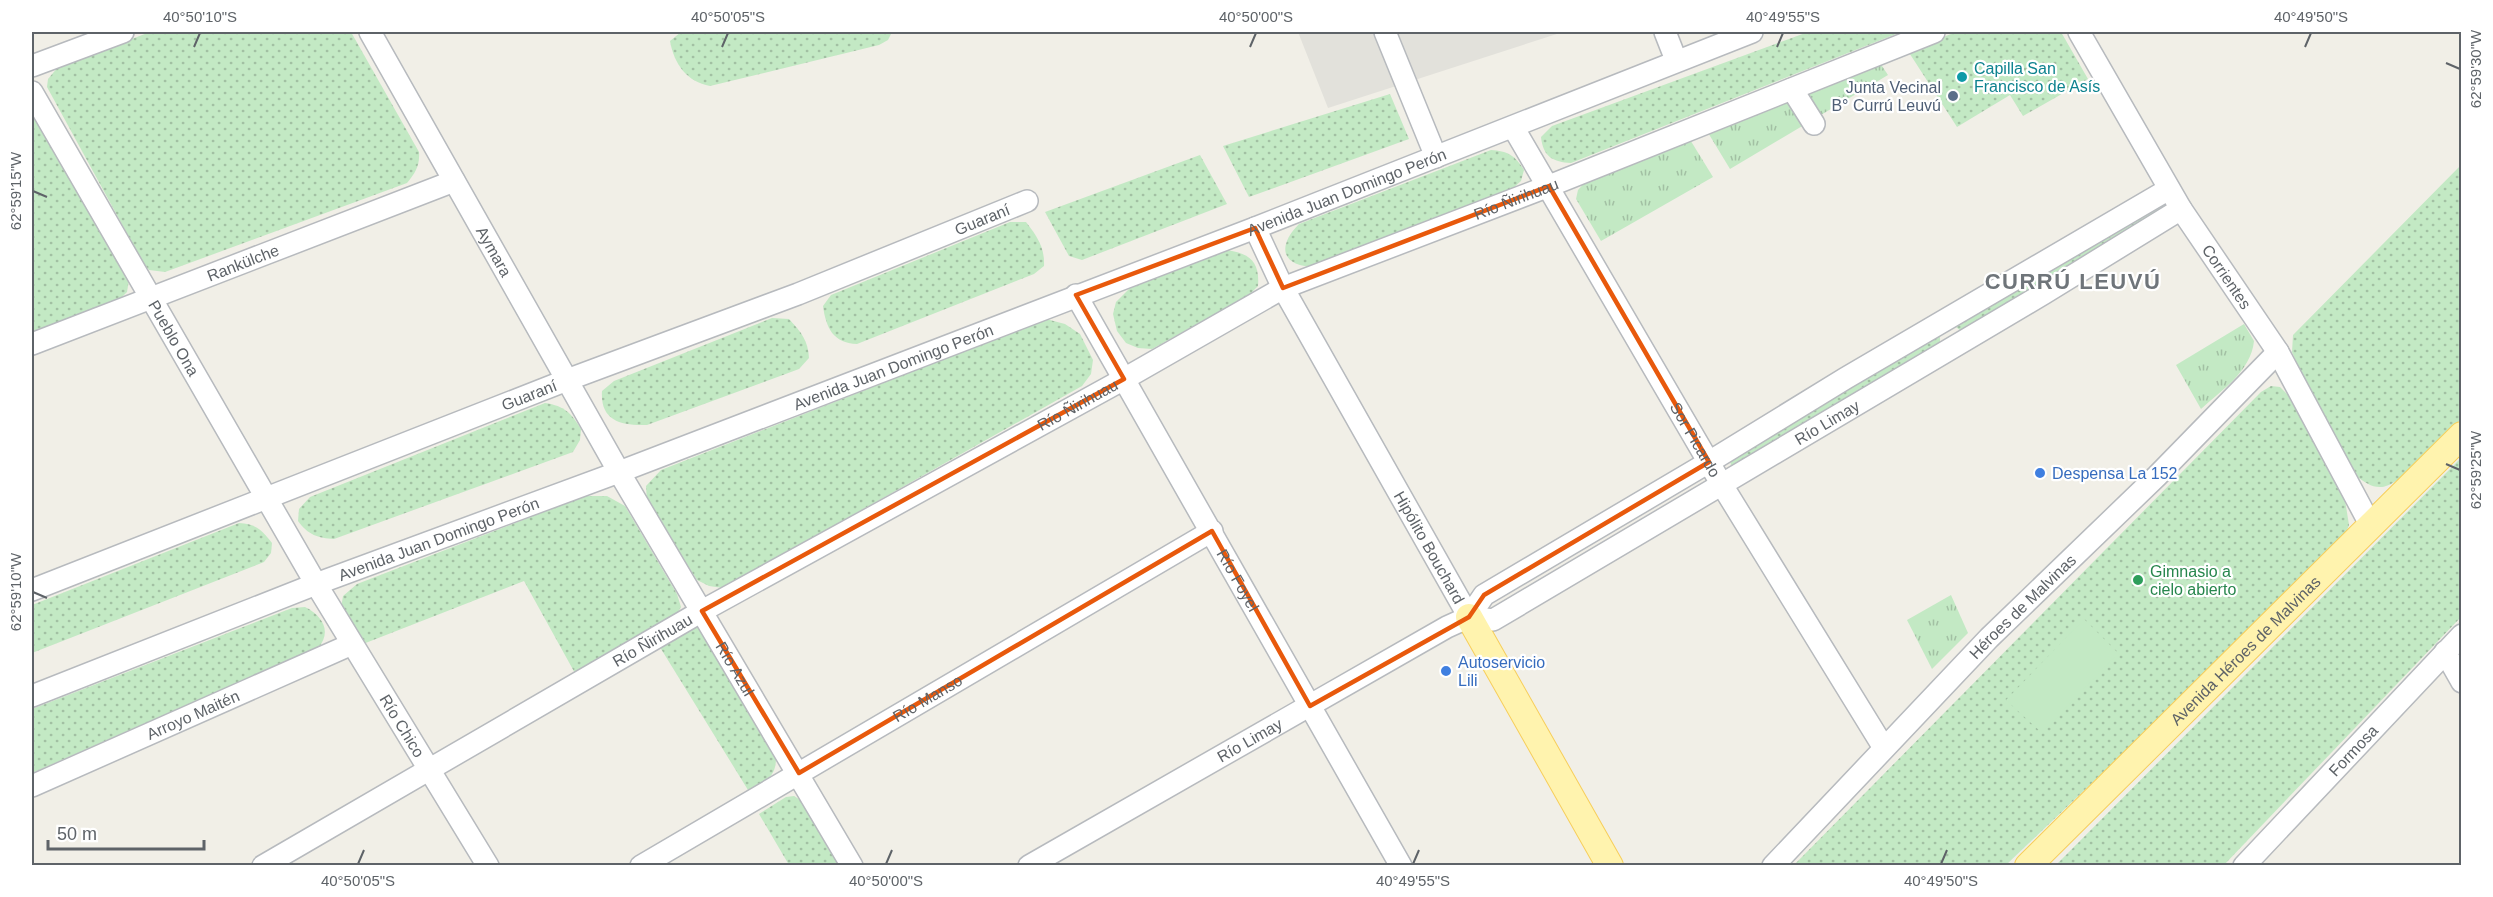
<svg xmlns="http://www.w3.org/2000/svg" width="2493" height="897" font-family="Helvetica,sans-serif">
	<defs>
		<pattern id="grass-dots" width="8" height="8" patternUnits="userSpaceOnUse" patternTransform="scale(1.5)"><rect width="8" height="8" fill="#c3e9c4"/><path d="M2 2h.1M6 6h.1" fill="none" stroke="#a2c0a3" stroke-width="1.8" stroke-linecap="round"/></pattern>
		<pattern id="park-tufts" width="24" height="20" patternUnits="userSpaceOnUse" patternTransform="scale(1.5)"><rect width="24" height="20" fill="#c3e9c4"/><path d="M3 7l-1-3M5 7V3M7 7l1-3M15 17l-1-3M17 17v-4M19 17l1-3" fill="none" stroke="#a2c0a3"/></pattern>
	</defs>
	<rect width="100%" height="100%" fill="#f1efe7"/>
	<polygon fill="#e2e1db" points="1298,32 1563,32 1328,108"/>
	<g fill="url(#grass-dots)">
		<path d="M150,32H351L419,152C420,166 415,173 407,183L165,272L149,270L142,261L47,87L48,79L58,67Z"/>
		<path d="M681,32H892L888,40L879,45L710,86C687,82 674,64 670,41Z"/>
		<path d="M1808,32H1901L1571,163C1553,162 1543,157 1541,137L1552,126Z"/>
		<polygon points="1956,32 2061,32 2088,79 2023,116 2010,95 1957,127 1908,51"/>
		<polygon points="1390,94 1409,139 1249,197 1223,146"/>
		<polygon points="32,108 129,280 127,292 119,300 32,334"/>
		<path d="M1491,150C1507,151 1515,155 1524,170L1521,181L1511,190L1316,267C1282,267 1276,247 1299,224Z"/>
		<polygon points="1200,155 1227,204 1082,260 1069,256 1045,212"/>
		<path d="M2461,165V419C2445,435 2403,485 2382,487C2372,488 2365,482 2357,477L2299,368L2292,352L2293,335Z"/>
		<polygon points="2166,202 2168,205 1962,332 1956,327 1957,324"/>
		<path d="M1010,222H1026C1037,236 1045,248 1044,266L1034,274L857,344C833,343 826,328 823,306L831,295Z"/>
		<path d="M1226,250C1249,253 1260,261 1258,286L1248,296L1152,349L1138,348L1126,343L1117,331L1113,314L1116,302L1131,287Z"/>
		<path d="M772,318L789,319C801,332 808,340 809,358L799,369L647,425C621,426 600,421 602,391L614,381Z"/>
		<polygon points="1046,319 1065,324 1080,334 1093,360 1091,374 1082,386 723,588 709,586 697,580 647,502 646,486 661,470"/>
		<polygon points="1935,336 1940,337 1940,344 1736,467 1731,466 1730,459"/>
		<polygon points="2271,386 2280,387 2288,395 2345,500 2349,525 2342,544 2006,865 1793,866 2261,392"/>
		<path d="M545,403C565,406 571,413 581,429L580,440L573,452L334,539C318,538 308,535 298,521L299,509L310,497Z"/>
		<polygon points="2461,458 2461,617 2224,865 2056,865"/>
		<polygon points="585,496 607,496 625,506 677,594 681,607 674,619 576,675 524,581 363,644 341,608 343,596 357,584"/>
		<path d="M239,523C256,524 262,530 272,543L271,553L264,562L32,653V605Z"/>
		<path d="M305,607C323,616 332,632 318,648L32,773V709L292,608Z"/>
		<path d="M697,625L705,633L776,758C776,779 764,781 748,790L658,644Z"/>
		<polygon points="794,796 802,801 838,865 789,865 759,814 786,797"/>
	</g>
	<g fill="url(#park-tufts)">
		<polygon points="1880,63 1888,75 1730,169 1707,131"/>
		<polygon points="1689,138 1713,177 1601,241 1576,199 1578,190 1586,181"/>
		<path d="M2244,324L2254,341C2251,371 2222,390 2201,409L2176,365Z"/>
		<polygon points="1951,595 1968,633 1932,669 1907,620"/>
	</g>
	<polygon fill="#c3e9c4" points="2084,619 2118,653 2042,733 2006,700"/>
	<g fill="none" stroke-linecap="round" stroke-linejoin="round">
		<g stroke="#b7babe" stroke-width="24">
			<g id="minor">
				<path id="s1" d="M370,32L619,472L852,866"/>
				<polyline points="1385,32 1436,157"/>
				<polyline points="1665,32 1676,60"/>
				<path id="s2" d="M2079,32L2181,209L2278,352L2371,526"/>
				<polyline points="32,66 123,32"/>
				<polyline points="1792,89 1814,124"/>
				<path id="s3" d="M32,92L316,584L488,866"/>
				<path id="s4" d="M1513,127L1722,485L1884,748"/>
				<path id="s5" d="M1255,228L1283,288L1469,617"/>
				<path id="s6" d="M1076,295L1401,866"/>
				<path id="s7" d="M32,344L454,181"/>
				<path id="s8" d="M32,590L567,380L798,294L1027,201"/>
				<polyline points="1469,617 1484,595 1709,462 1846,378 2169,189"/>
				<polyline points="2445,652 2462,682"/>
				<path id="s9" d="M32,696L316,584L619,472L1255,228L1752,32"/>
				<path id="s10" d="M32,786L352,644"/>
				<path id="s11" d="M263,866L702,611L1124,379L1283,288L1549,186L1934,32"/>
				<path id="s12" d="M641,866L1212,531"/>
				<path id="s13" d="M1029,866L1447,627L1469,617L1493,620L2043,294L2181,209"/>
				<path id="s14" d="M1773,866L1989,638L2157,476L2278,352"/>
				<path id="s15" d="M2244,866L2462,635"/>
			</g>
		</g>
		<g stroke="#f7ce5b" stroke-width="28">
			<g id="major">
				<polyline points="1469,617 1610,866"/>
				<path id="s16" d="M2028,866L2462,435"/>
			</g>
		</g>
		<use href="#minor" stroke="#fff" stroke-width="21"/>
		<use href="#major" stroke="#fff3ae" stroke-width="26"/>
	</g>
	<path fill="none" stroke="#e8590c" stroke-width="4.5" stroke-linejoin="round" d="M1549,186L1709,462L1484,595L1469,617L1310,706L1212,531L799,773L702,611L1124,379L1076,295L1255,228L1283,288Z"/>
	<path fill="none" stroke="#5e6368" stroke-width="2" d="M194,47L200,33M722,47L728,33M1250,47L1256,33M1777,47L1783,33M2305,47L2311,33M2446,63L2460,69M33,191L47,197M2446,464L2460,470M33,592L47,598M358,864L364,850M886,864L892,850M1413,864L1419,850M1941,864L1947,850"/>
	<circle fill="#0f9aa8" stroke="#fff" stroke-width="2" cx="1962" cy="77" r="6"/>
	<circle fill="#5c6f8a" stroke="#fff" stroke-width="2" cx="1953" cy="96" r="6"/>
	<g fill="#3f7fe0" stroke="#fff" stroke-width="2">
		<circle cx="2040" cy="473" r="6"/>
		<circle cx="1446" cy="671" r="6"/>
	</g>
	<circle fill="#2e9e5b" stroke="#fff" stroke-width="2" cx="2138" cy="580" r="6"/>
	<g text-anchor="middle" stroke-width="4.5" stroke-linejoin="round" paint-order="stroke">
		<g font-size="16" fill="#0d838f" stroke="#fff" text-anchor="start">
			<text x="1974" y="74">Capilla San<tspan x="1974" dy="18">Francisco de Asís</tspan></text>
		</g>
		<g font-size="16" fill="#4e5e75" stroke="#fff" text-anchor="end">
			<text x="1941" y="93">Junta Vecinal<tspan x="1941" dy="18">B° Currú Leuvú</tspan></text>
		</g>
		<g font-size="16" fill="#5e6368" stroke="#fff">
			<text dy="6" stroke="none"><textPath href="#s9" startOffset="1408">Avenida Juan Domingo Perón</textPath></text>
			<text dy="6" stroke="none"><textPath href="#s11" startOffset="1422">Río Ñirihuau</textPath></text>
			<text dy="6" stroke="none"><textPath href="#s8" startOffset="1020">Guaraní</textPath></text>
			<text dy="6" stroke="none"><textPath href="#s1" startOffset="252">Aymara</textPath></text>
			<text dy="6" stroke="none"><textPath href="#s7" startOffset="226">Rankülche</textPath></text>
			<text dy="6" stroke="none"><textPath href="#s2" startOffset="286">Corrientes</textPath></text>
			<text dy="6" stroke="none"><textPath href="#s3" startOffset="284">Pueblo Ona</textPath></text>
			<text dy="6" stroke="none"><textPath href="#s9" startOffset="922">Avenida Juan Domingo Perón</textPath></text>
			<text dy="6" stroke="none"><textPath href="#s8" startOffset="534">Guaraní</textPath></text>
			<text dy="6" stroke="none"><textPath href="#s11" startOffset="936">Río Ñirihuau</textPath></text>
			<text dy="6" stroke="none"><textPath href="#s13" startOffset="918">Río Limay</textPath></text>
			<text dy="6" stroke="none"><textPath href="#s4" startOffset="362">Sor Picardo</textPath></text>
			<text dy="6" stroke="none"><textPath href="#s9" startOffset="436">Avenida Juan Domingo Perón</textPath></text>
			<text dy="6" stroke="none"><textPath href="#s5" startOffset="364">Hipólito Bouchard</textPath></text>
			<text dy="6" stroke="none"><textPath href="#s6" startOffset="328">Río Foyel</textPath></text>
			<text dy="6" stroke="none"><textPath href="#s14" startOffset="360">Héroes de Malvinas</textPath></text>
			<text dy="6" stroke="none"><textPath href="#s11" startOffset="450">Río Ñirihuau</textPath></text>
			<text dy="6" stroke="none"><textPath href="#s16" startOffset="306">Avenida Héroes de Malvinas</textPath></text>
			<text dy="6" stroke="none"><textPath href="#s1" startOffset="734">Río Azul</textPath></text>
			<text dy="6" stroke="none"><textPath href="#s12" startOffset="332">Río Manso</textPath></text>
			<text dy="6" stroke="none"><textPath href="#s10" startOffset="176">Arroyo Maitén</textPath></text>
			<text dy="6" stroke="none"><textPath href="#s3" startOffset="734">Río Chico</textPath></text>
			<text dy="6" stroke="none"><textPath href="#s13" startOffset="254">Río Limay</textPath></text>
			<text dy="6" stroke="none"><textPath href="#s15" startOffset="159">Formosa</textPath></text>
		</g>
		<g font-size="16" fill="#366cbe" stroke="#fff" text-anchor="start">
			<text x="2052" y="479">Despensa La 152</text>
			<text x="1458" y="668">Autoservicio<tspan x="1458" dy="18">Lili</tspan></text>
		</g>
		<g font-size="16" fill="#27864d" stroke="#fff" text-anchor="start">
			<text x="2150" y="577">Gimnasio a<tspan x="2150" dy="18">cielo abierto</tspan></text>
		</g>
		<g font-size="22" font-weight="bold" letter-spacing="1.5" fill="#6f757a" stroke="#fff">
			<text x="2073" y="289">CURRÚ LEUVÚ</text>
		</g>
	</g>
	<rect width="2493" height="897" fill="none" stroke="#ffffff" stroke-width="66"/>
	<path d="M48 840v9h156v-9" fill="none" stroke="#5e6368" stroke-width="3"/>
	<text x="57" y="840" font-size="18" fill="#5e6368" stroke="#ffffff" stroke-width="4.5" paint-order="stroke">50 m</text>
	<rect x="33" y="33" width="2427" height="831" fill="none" stroke="#5e6368" stroke-width="2"/>
	<g font-size="15" text-anchor="middle" fill="#5e6368">
		<text x="200" y="22">40°50'10"S</text>
		<text x="728" y="22">40°50'05"S</text>
		<text x="1256" y="22">40°50'00"S</text>
		<text x="1783" y="22">40°49'55"S</text>
		<text x="2311" y="22">40°49'50"S</text>
		<text transform="translate(2476 69) rotate(-90)" y="5">62°59'30"W</text>
		<text transform="translate(16 191) rotate(-90)" y="5">62°59'15"W</text>
		<text transform="translate(2476 470) rotate(-90)" y="5">62°59'25"W</text>
		<text transform="translate(16 592) rotate(-90)" y="5">62°59'10"W</text>
		<text x="358" y="886">40°50'05"S</text>
		<text x="886" y="886">40°50'00"S</text>
		<text x="1413" y="886">40°49'55"S</text>
		<text x="1941" y="886">40°49'50"S</text>
	</g>
</svg>
